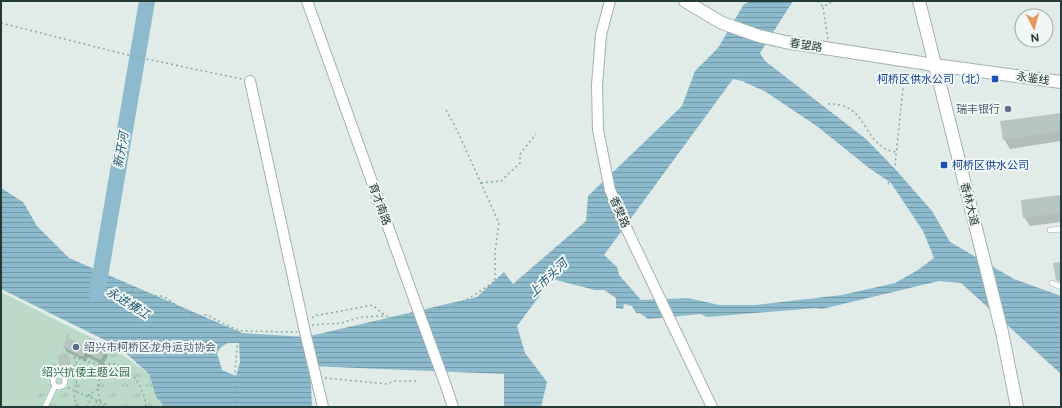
<svg xmlns="http://www.w3.org/2000/svg" width="1062" height="408" font-family="Figtree,'Noto Sans SC',sans-serif">
	<defs>
		<pattern id="park-tufts" width="24" height="20" patternUnits="userSpaceOnUse"><rect width="24" height="20" fill="#bbdac8"/><path d="M3 7l-1-3M5 7V3M7 7l1-3M15 17l-1-3M17 17v-4M19 17l1-3" fill="none" stroke="#a0bcac"/></pattern>
		<pattern id="water-rules" width="6" height="5" patternUnits="userSpaceOnUse"><rect width="6" height="5" fill="#8dbacc"/><path d="M0 2.5h6" fill="none" stroke="#7398a6"/></pattern>
	</defs>
	<rect width="100%" height="100%" fill="#e1ebe8"/>
	<polygon fill="#bbdac8" points="1,292 70,327 30,407 1,407"/>
	<polygon fill="url(#park-tufts)" points="70,327 114,349 149,374 156,397 161,402 163,407 30,407"/>
	<path fill="url(#water-rules)" fill-rule="evenodd" d="M751,1H793L760,53L765,61L866,139L896,170L932,211L950,242L1014,279L1061,296V374L961,283L939,281L822,309L815,308L707,317L701,314L648,319L640,313H636L632,306L624,304L623,309L616,308V298L604,290H595L552,279L517,326L525,353L547,382L541,407H504V374L309,366L311,385L312,407H163L161,402L156,397L149,374L119,347L1,289V188L23,202L37,226L69,258L242,333L306,337L477,297L504,272L513,284L586,221L588,196L682,106L695,71L718,48L744,4ZM733,79L742,81L766,92L818,127L869,168L891,183L923,231L934,258L918,270L895,283L842,295L756,305H719L688,298L641,300L619,275L617,267L604,255ZM228,343H239L240,362L236,376L222,370L217,353L221,347Z"/>
	<g fill="#0003">
		<polygon points="1061,114 1061,141 1010,149 1004,139"/>
		<polygon points="1061,196 1061,222 1030,226 1024,217"/>
		<polygon points="64,347 105,351 108,356 103,365 88,357 86,361 67,352"/>
		<polygon points="68,355 73,372 64,375 62,372"/>
	</g>
	<g fill="none" stroke-linecap="round" stroke-linejoin="round">
		<polyline stroke="#8dbacc" stroke-width="16" points="97,294 147,1"/>
	</g>
	<g fill="#b7c5c1">
		<polygon points="1061,113 1061,131 1003,140 1000,121"/>
		<polygon points="1061,195 1061,213 1023,218 1021,200"/>
		<polygon points="1061,262 1061,283 1056,280 1053,263"/>
		<polygon points="67,337 88,347 90,343 106,350 101,360 85,353 83,357 63,347"/>
		<polygon points="68,353 72,369 62,372 57,356"/>
	</g>
	<g fill="none" stroke-linecap="round" stroke-linejoin="round">
		<g stroke="#a4b2af" stroke-width="6">
			<g id="service">
				<polyline points="1050,230 1061,229"/>
				<polyline points="1052,283 1061,287"/>
				<circle cx="59" cy="381" r="6"/>
				<polyline points="45,407 55,386"/>
			</g>
		</g>
		<g stroke="#a4b2af" stroke-width="12">
			<g id="minor">
				<polyline points="307,1 418,310"/>
				<polyline points="610,1 601,35 597,85 598,130 610,190 629,234 712,407"/>
				<polyline points="250,81 305,332 323,407"/>
				<polyline points="446,386 453,407"/>
			</g>
		</g>
		<g stroke="#a4b2af" stroke-width="14">
			<g id="tertiary">
				<polyline points="685,1 722,23 759,36 785,42 935,65 1061,82"/>
				<polyline points="919,1 1002,332 1017,407"/>
			</g>
		</g>
		<g stroke="#84aca5" stroke-width="1.5" stroke-dasharray="2 3" stroke-linecap="butt">
			<polyline points="818,1 823,7"/>
			<polyline points="1,23 132,56 242,79"/>
			<polyline points="828,39 823,7 833,1"/>
			<path d="M828,104C864,103 861,133 884,148C888,151 892,151 896,152"/>
			<polyline points="481,183 501,181 520,163 520,154 536,134"/>
			<polyline points="888,184 895,165 904,79 906,72"/>
			<polyline points="123,284 135,292 145,295 161,296 168,299 184,311 196,316 207,315 239,331 297,332"/>
			<polyline points="429,312 455,306 476,294 495,281 495,252 499,223 456,128 445,108"/>
			<path d="M312,318L314,316L373,305C386,318 390,320 409,316"/>
			<polyline points="312,325 341,323 361,317 385,316"/>
			<path d="M74,357C81,359 90,363 98,364C104,365 111,363 117,365C134,371 145,390 146,407"/>
			<polyline points="74,357 78,368 75,376 77,386 74,398 78,407"/>
			<polyline points="325,378 387,384 394,381 419,381"/>
			<polyline points="64,379 74,376"/>
			<polyline points="63,386 108,405"/>
			<polyline points="88,396 97,389"/>
			<path d="M100,401C95,378 99,370 124,369"/>
			<polyline points="87,407 91,398"/>
			<polyline points="94,407 97,400"/>
			<path d="M234,407C240,397 234,384 235,373C236,359 237,345 239,331"/>
		</g>
		<use href="#service" stroke="#fff" stroke-width="5"/>
		<use href="#minor" stroke="#fff" stroke-width="10"/>
		<use href="#tertiary" stroke="#fff" stroke-width="12"/>
		<g stroke="#a4b2af" stroke-width="12" stroke-linecap="butt">
			<polyline id="minor-bridge" points="418,310 446,386"/>
		</g>
		<use href="#minor-bridge" stroke="#fff" stroke-width="10"/>
	</g>
	<g fill="#1a4fb4" stroke="#f1f7f5" stroke-width="1.5">
		<rect x="991" y="75" width="8" height="8" rx="2"/>
		<rect x="940" y="161" width="8" height="8" rx="2"/>
	</g>
	<g fill="#5c6f8a" stroke="#f1f7f5" stroke-width="1.5">
		<circle cx="1008" cy="109" r="4"/>
		<circle cx="76" cy="347" r="4"/>
	</g>
	<g text-anchor="middle" stroke-width="4" stroke-linejoin="round" paint-order="stroke">
		<g font-size="11" fill="#233a37" stroke="#f1f7f5">
			<text transform="translate(806 45) rotate(9)" y="4">春望路</text>
			<text transform="translate(1033 78) rotate(8)" y="4">永鉴线</text>
			<text transform="translate(380 204) rotate(70)" y="4">育才南路</text>
			<text transform="translate(970 204) rotate(76)" y="4">香林大道</text>
			<text transform="translate(620 212) rotate(66)" y="4">香樊路</text>
		</g>
		<g font-size="11" fill="#164399" stroke="#f1f7f5" text-anchor="end">
			<text x="987" y="83">柯桥区供水公司（北）</text>
			<text x="952" y="169" text-anchor="start">柯桥区供水公司</text>
		</g>
		<g font-size="11" fill="#4e5e75" stroke="#f1f7f5" text-anchor="end">
			<text x="1000" y="113">瑞丰银行</text>
			<text x="84" y="351" text-anchor="start">绍兴市柯桥区龙舟运动协会</text>
		</g>
		<g font-size="11" fill="#306e50" stroke="#f1f7f5">
			<text x="86" y="376">绍兴抗倭主题公园</text>
		</g>
		<g font-size="12" font-style="italic" fill="#215a72" stroke="#f1f7f5">
			<text transform="translate(121 150) rotate(-80)" y="4">新开河</text>
			<text transform="translate(548 278) rotate(-44)" y="4">上市头河</text>
			<text transform="translate(128 303) rotate(32)" y="4">永进横江</text>
		</g>
	</g>
	<rect width="1062" height="408" fill="none" stroke="#233a37" stroke-width="4"/>
	<g transform="translate(1034 28) rotate(174)"><circle r="19" fill="#f1f7f5" stroke="#9faba9"/>
	<path d="M0-3L7 15L0 10L-7 15Z" fill="#e89461"/>
	<text y="-6" font-size="11" font-weight="bold" text-anchor="middle" fill="#233a37">N</text>
	</g>
</svg>
